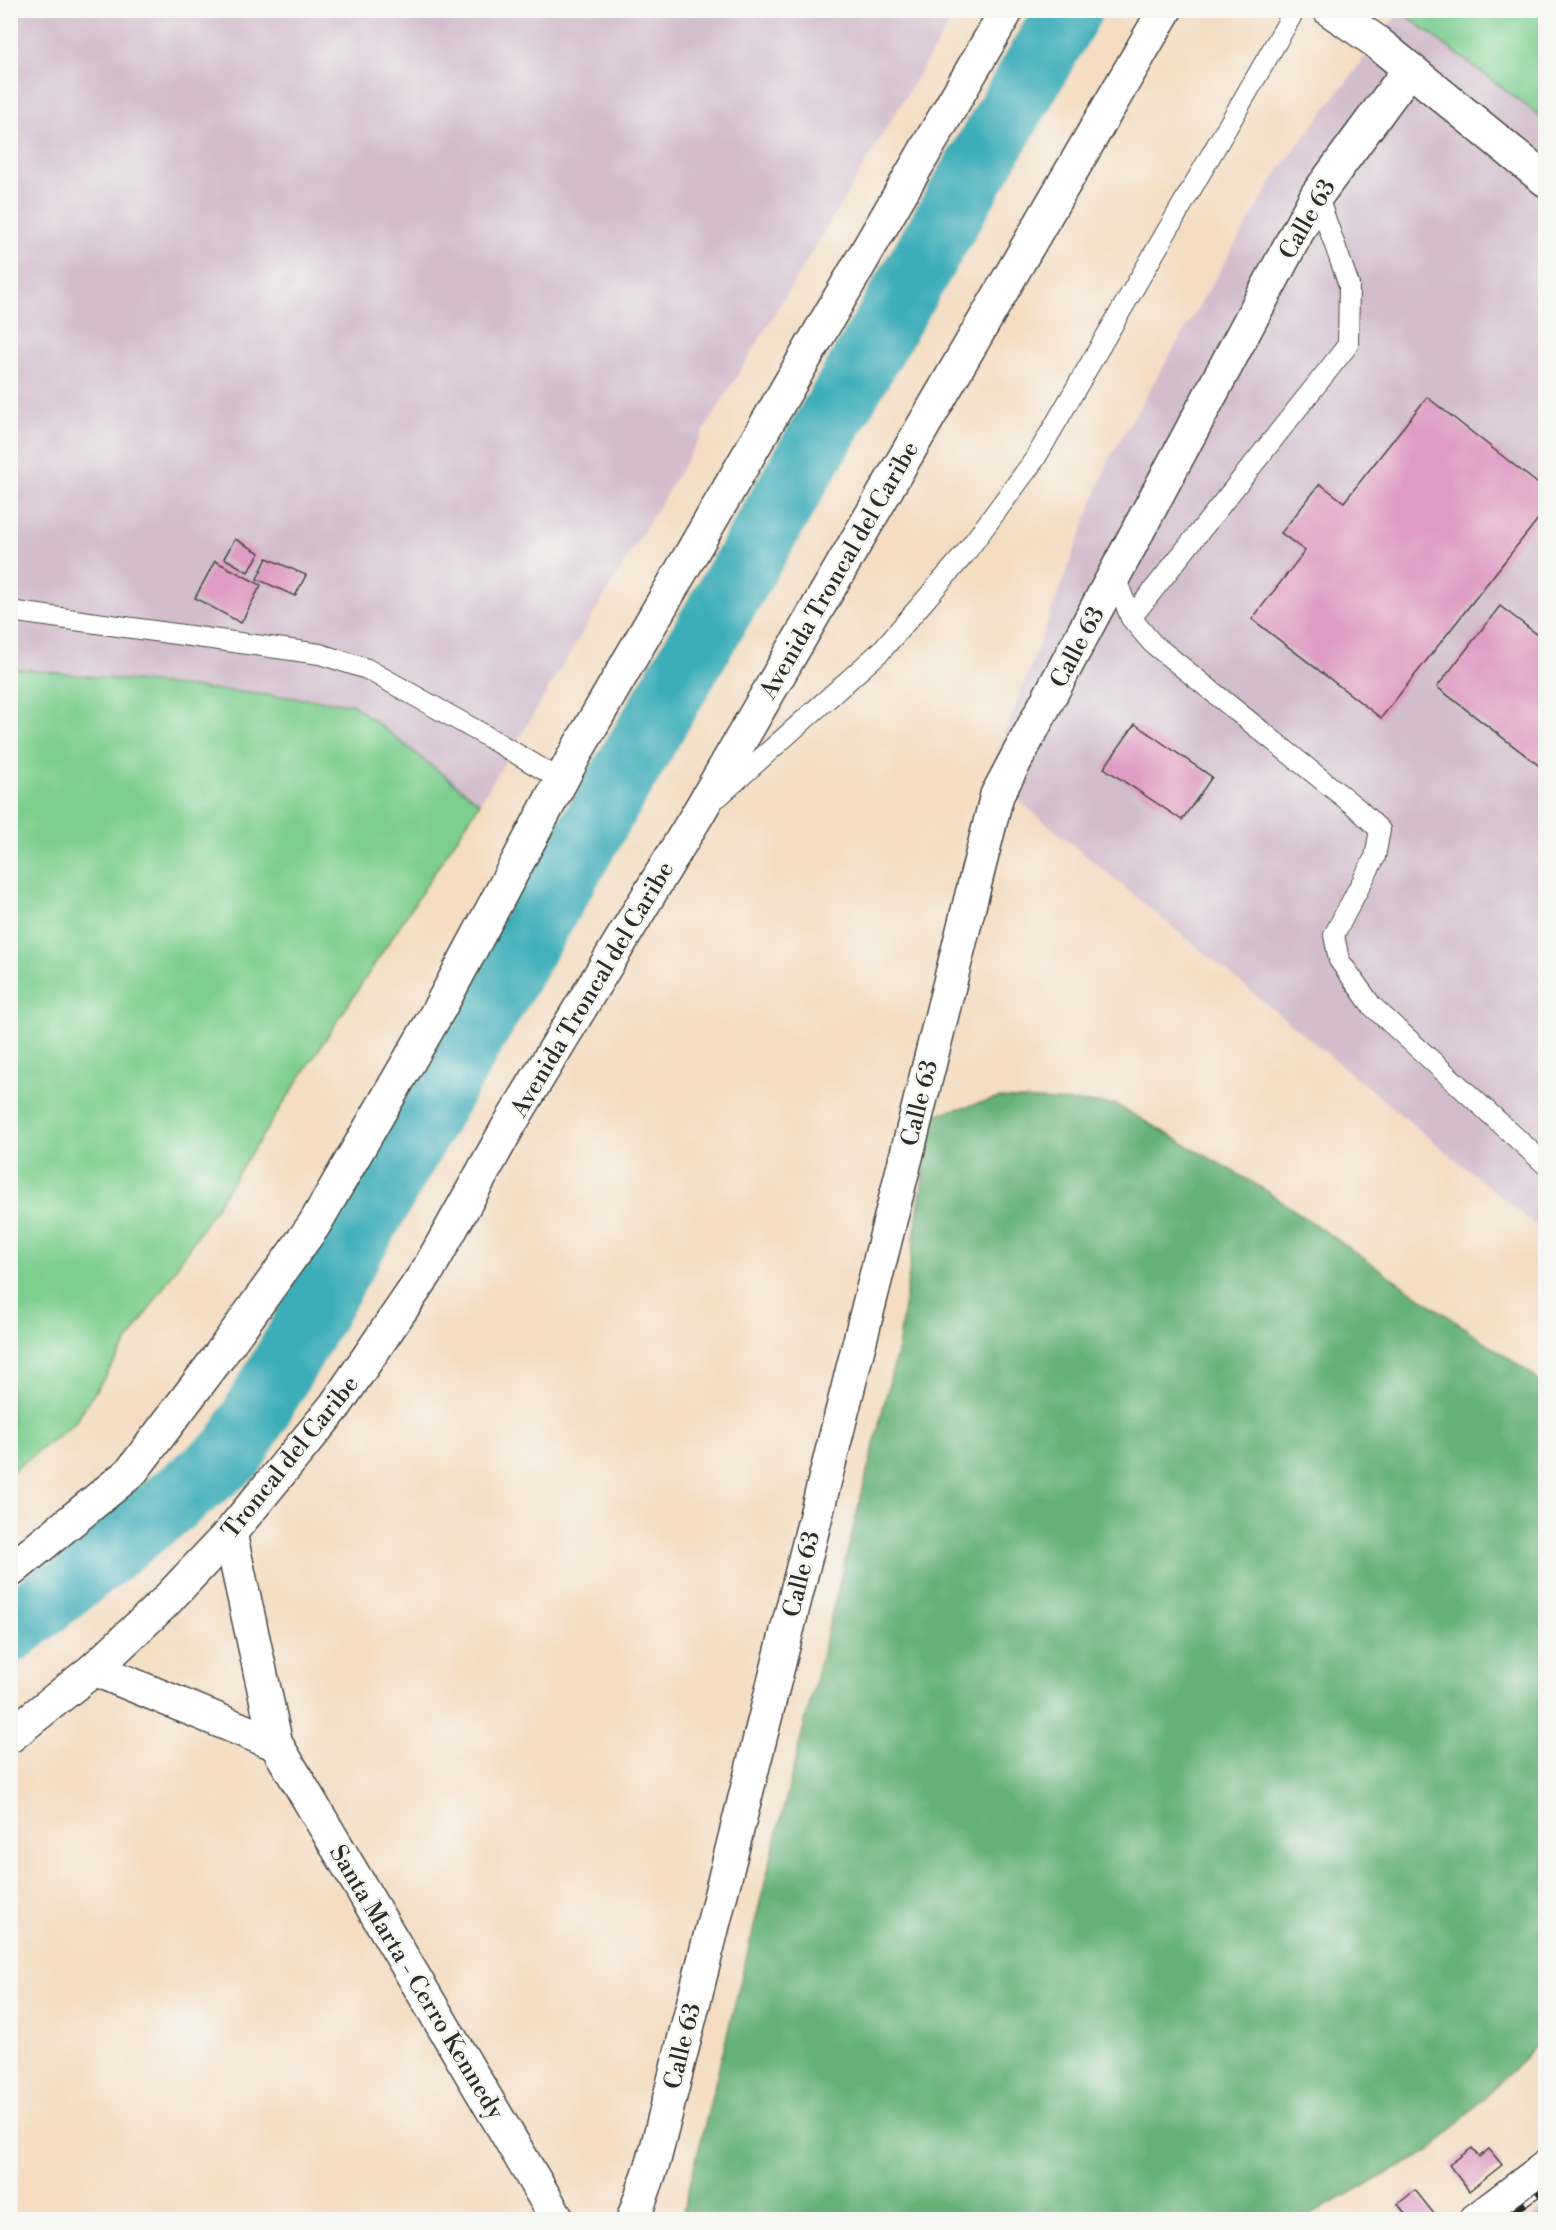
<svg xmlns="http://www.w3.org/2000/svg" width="1556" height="2230" font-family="'Libre Bodoni',serif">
	<rect width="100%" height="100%" fill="#f6f6f2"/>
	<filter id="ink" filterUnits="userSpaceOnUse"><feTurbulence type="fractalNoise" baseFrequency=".0167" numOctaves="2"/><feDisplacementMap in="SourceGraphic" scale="12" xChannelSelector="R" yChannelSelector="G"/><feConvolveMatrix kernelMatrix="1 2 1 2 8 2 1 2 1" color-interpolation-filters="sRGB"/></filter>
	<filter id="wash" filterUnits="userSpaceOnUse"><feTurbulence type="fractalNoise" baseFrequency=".008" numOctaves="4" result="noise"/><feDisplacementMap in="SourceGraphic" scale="24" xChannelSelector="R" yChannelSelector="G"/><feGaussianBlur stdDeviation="1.35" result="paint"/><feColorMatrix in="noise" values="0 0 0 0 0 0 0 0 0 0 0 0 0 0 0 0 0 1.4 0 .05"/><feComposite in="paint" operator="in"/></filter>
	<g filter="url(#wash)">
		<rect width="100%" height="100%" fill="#f4ddc2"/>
		<g fill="#d1bdcc">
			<polygon points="11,11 957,11 480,803 352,704 11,668"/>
			<polygon points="1400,11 1545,120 1545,1233 989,776 1110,457 1279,170"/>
		</g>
		<g fill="#7ccd8e" stroke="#547c5c" stroke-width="1.5">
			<polygon points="1399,11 1545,11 1545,120 1400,11"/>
			<polygon points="11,668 352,704 480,803 74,1424 11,1472"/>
		</g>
		<polygon fill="#65b079" stroke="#486e52" stroke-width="1.5" points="1000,1098 1115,1104 1262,1188 1533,1375 1545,1388 1545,2038 1429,2152 1301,2219 681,2220 898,1348 932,1115"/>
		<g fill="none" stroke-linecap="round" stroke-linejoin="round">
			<polyline stroke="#3dadb8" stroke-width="66" points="10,1630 233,1453 545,910 1069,10"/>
		</g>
		<g id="blocks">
			<g fill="#de9cc2">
				<polygon points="1427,397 1546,490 1546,509 1381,718 1252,619 1305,551 1281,533 1320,484 1344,502"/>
				<polygon points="235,539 260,553 248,572 224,558"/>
				<polygon points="267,558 306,575 295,596 257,579"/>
				<polygon points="215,561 261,585 241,623 195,598"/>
				<polygon points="1500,606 1546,641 1546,771 1437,687"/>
				<polygon points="1135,724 1212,777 1182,820 1104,768"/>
				<polygon points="1472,2148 1479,2157 1489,2149 1502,2165 1469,2191 1449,2165"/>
				<polygon points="1415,2190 1439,2220 1410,2220 1398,2204"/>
				<polygon points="1541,2210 1546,2215 1546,2220 1529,2220"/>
			</g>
		</g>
	</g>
	<g filter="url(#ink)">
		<use href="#blocks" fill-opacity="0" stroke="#494642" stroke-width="1.5"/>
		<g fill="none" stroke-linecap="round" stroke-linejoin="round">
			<g stroke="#494642" stroke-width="22">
				<g id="lane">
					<polyline points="1115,577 1131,618 1152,643 1357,808 1380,830 1375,857 1334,935 1339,960 1372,1006 1546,1165"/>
					<polyline points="10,611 320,654 367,669 481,733 561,780"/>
					<polyline points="1131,618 1348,345 1349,285 1317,195"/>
					<polyline points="718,797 881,651 964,555 1035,459 1295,10"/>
				</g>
			</g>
			<g stroke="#494642" stroke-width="36">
				<g id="street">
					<polyline points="1330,10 1374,40 1546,180"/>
					<polyline points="230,1533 276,1744 558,2220"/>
					<polyline points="94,1669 276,1744"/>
					<polyline points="633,2220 654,2160 997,795 1317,195 1409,70"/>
					<polyline points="1476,2220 1546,2167"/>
				</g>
			</g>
			<g stroke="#494642" stroke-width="36">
				<g id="highway">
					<polyline points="10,1571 131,1472 220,1355 314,1225 438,1011 579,747 1007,10"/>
					<polyline points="10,1736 94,1669 164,1603 230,1533 335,1406 428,1270 508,1127 696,817 1165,10"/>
				</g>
			</g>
			<use href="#lane" stroke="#fff" stroke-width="20"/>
			<use href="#street" stroke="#fff" stroke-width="33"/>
			<use href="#highway" stroke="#fff" stroke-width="33"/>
			<g stroke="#2b2b2b" stroke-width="7">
				<polyline id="rail" points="1503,2220 1546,2188"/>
			</g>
			<use href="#rail" stroke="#f6f6f2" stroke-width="4.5" stroke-dasharray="14" stroke-linecap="butt"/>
		</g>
	</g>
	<g text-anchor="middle" stroke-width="5" stroke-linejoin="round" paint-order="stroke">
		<g font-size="24" fill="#2b2b2b" stroke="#f6f6f2">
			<text transform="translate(1307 219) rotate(-60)" y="8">Calle 63</text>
			<text transform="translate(839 570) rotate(-60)" y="8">Avenida Troncal del Caribe</text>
			<text transform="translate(1077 647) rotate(-62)" y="8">Calle 63</text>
			<text transform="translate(592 989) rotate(-59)" y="8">Avenida Troncal del Caribe</text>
			<text transform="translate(919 1103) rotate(-76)" y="8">Calle 63</text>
			<text transform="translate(290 1457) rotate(-51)" y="8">Troncal del Caribe</text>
			<text transform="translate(801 1574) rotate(-76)" y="8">Calle 63</text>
			<text transform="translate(417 1982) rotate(59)" y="8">Santa Marta - Cerro Kennedy</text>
			<text transform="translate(682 2046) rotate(-76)" y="8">Calle 63</text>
		</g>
	</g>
	<rect width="1556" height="2230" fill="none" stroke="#f6f6f2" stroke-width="36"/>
</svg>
